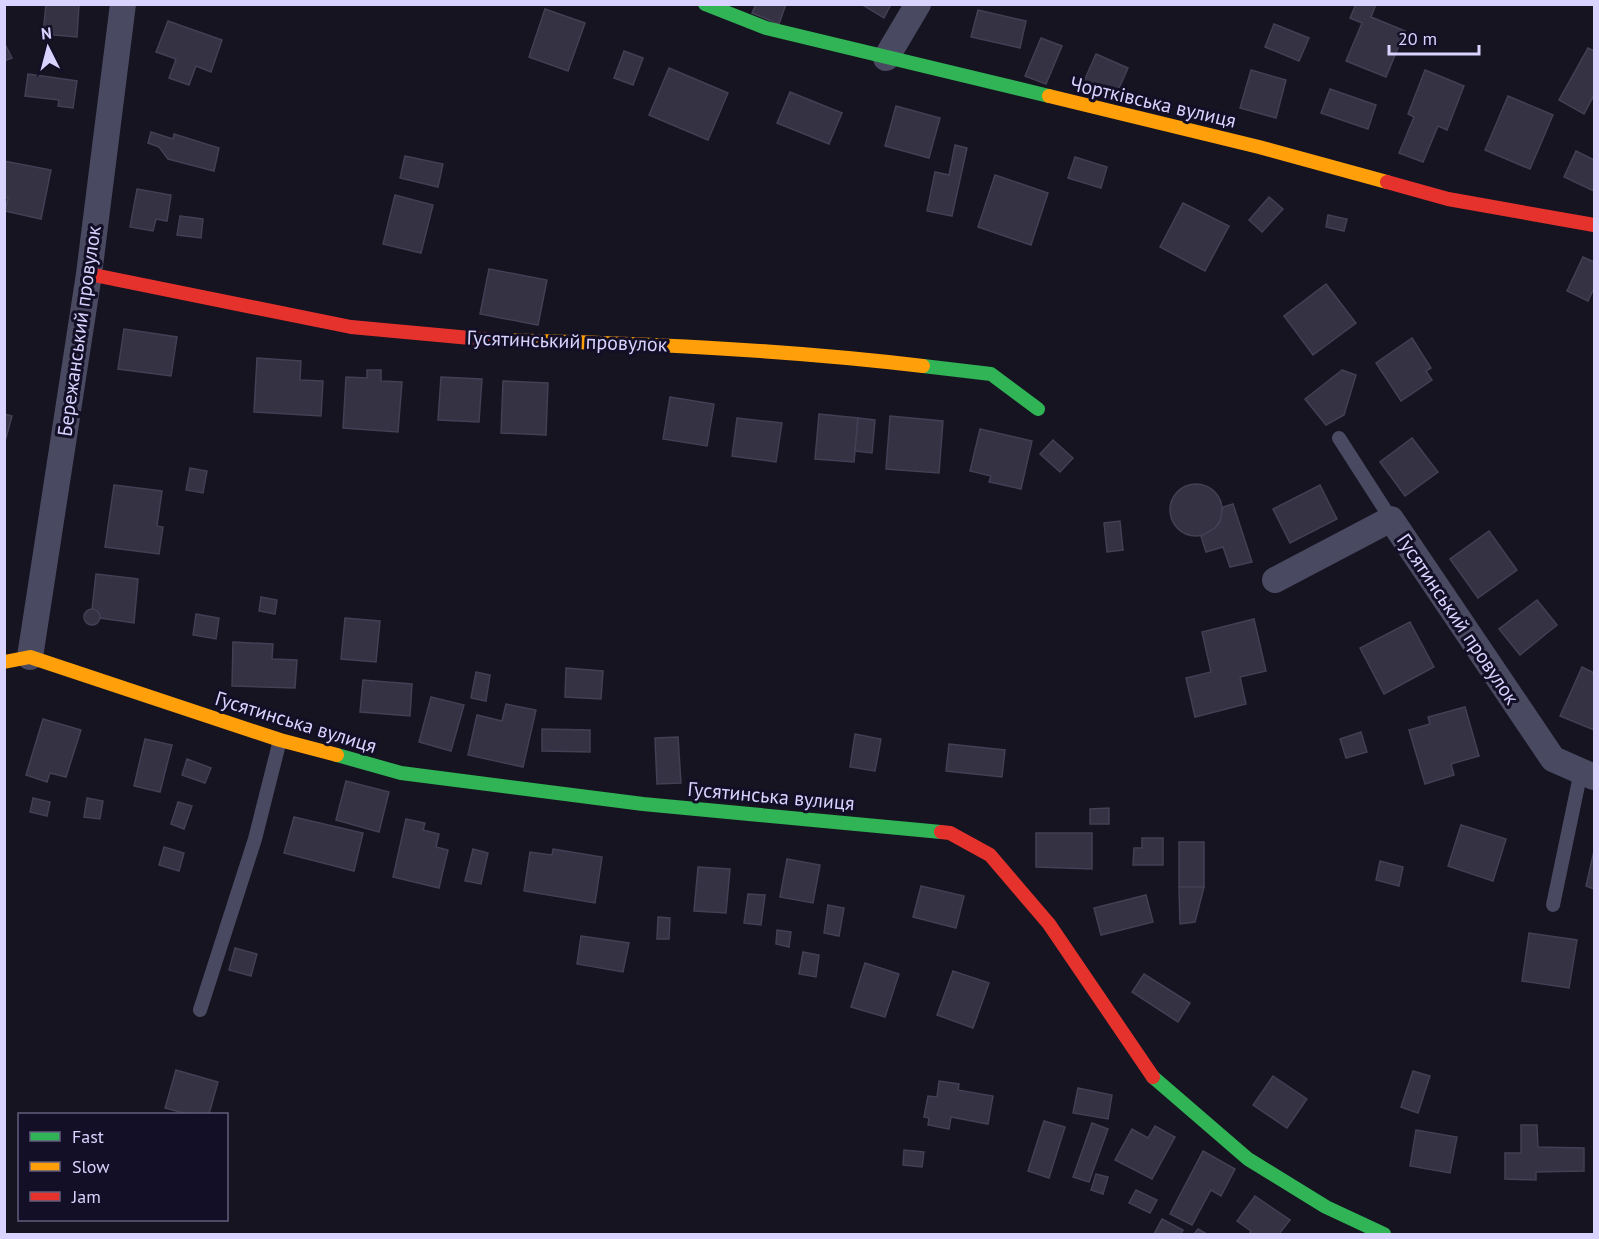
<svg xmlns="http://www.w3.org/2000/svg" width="1599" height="1239" font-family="'PT Sans',sans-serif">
	<rect width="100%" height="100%" fill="#161421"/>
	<g fill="#343243" stroke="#433f54" stroke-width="1.5">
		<polygon points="46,4 79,4 77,37 43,34"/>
		<polygon points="756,4 786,4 779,24 752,13"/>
		<polygon points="861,4 891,4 884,18"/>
		<polygon points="1356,4 1376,4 1371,17 1405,31 1386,77 1346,61 1362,23 1350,18"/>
		<polygon points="545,9 585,23 568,71 529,57"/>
		<polygon points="978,10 1026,21 1020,48 971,37"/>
		<polygon points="168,21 222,40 211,72 196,66 189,85 169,78 176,59 156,52"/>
		<polygon points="1274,24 1309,38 1299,61 1265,47"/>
		<polygon points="1041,38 1062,46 1046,84 1025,76"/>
		<polygon points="4,42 12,58 4,61"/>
		<polygon points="1588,48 1594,51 1594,95 1584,114 1559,100"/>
		<polygon points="624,51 643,58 633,85 614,78"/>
		<polygon points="1096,54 1128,68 1113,102 1081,88"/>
		<polygon points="669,68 728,93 708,140 649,115"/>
		<polygon points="1251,70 1286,80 1276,118 1240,108"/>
		<polygon points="1425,70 1464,86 1447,130 1438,126 1423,162 1399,153 1414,117 1408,114"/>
		<polygon points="28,74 77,81 73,108 58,106 59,100 25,96"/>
		<polygon points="1330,89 1376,105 1368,129 1321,113"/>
		<polygon points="790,92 842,113 829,144 777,123"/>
		<polygon points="1508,96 1553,115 1530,169 1485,150"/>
		<polygon points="896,106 940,118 929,158 885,146"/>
		<polygon points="151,132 173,139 174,134 219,148 214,171 168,159 159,147 148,143"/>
		<polygon points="955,145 967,148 952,216 927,211 935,172 949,175"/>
		<polygon points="1576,151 1594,160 1594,191 1564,177"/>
		<polygon points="405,156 443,164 438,187 400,178"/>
		<polygon points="1075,157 1107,167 1101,188 1068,178"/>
		<polygon points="4,161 51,170 41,219 5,211 8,198 4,197"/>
		<polygon points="995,175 1048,193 1031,245 978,227"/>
		<polygon points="137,189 171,195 167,221 156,219 153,231 130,227"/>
		<polygon points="395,195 433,205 421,253 383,244"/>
		<polygon points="1269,197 1283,209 1262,232 1249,220"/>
		<polygon points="1183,203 1229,226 1205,271 1160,247"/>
		<polygon points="1328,215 1347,219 1344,231 1326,227"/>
		<polygon points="180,216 203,219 201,238 177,235"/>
		<polygon points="1583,257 1594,262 1594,288 1588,301 1567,291"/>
		<polygon points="489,269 547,280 538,325 480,314"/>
		<polygon points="1326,284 1356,323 1313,355 1284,316"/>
		<polygon points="124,329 177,337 171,376 118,369"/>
		<polygon points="1412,338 1431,368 1426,371 1432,380 1401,401 1376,363"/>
		<polygon points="257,358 301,361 300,380 323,381 321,416 254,412"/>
		<polygon points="367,370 381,370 381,381 402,382 398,432 343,428 346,377 367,378"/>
		<polygon points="1342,370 1356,375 1344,415 1326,425 1305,399"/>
		<polygon points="441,377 482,379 479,422 438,420"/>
		<polygon points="503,381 548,383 546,435 501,433"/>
		<polygon points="670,397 714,404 707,446 663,439"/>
		<polygon points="4,414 12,416 4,445"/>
		<polygon points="819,414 858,418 854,462 815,459"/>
		<polygon points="890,416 943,421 939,473 886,469"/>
		<polygon points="737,418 782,423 776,462 732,456"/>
		<polygon points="858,418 875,420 872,453 855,451"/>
		<polygon points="980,429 1032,441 1021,489 989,482 991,476 970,471"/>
		<polygon points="1412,438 1438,472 1405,496 1380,462"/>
		<polygon points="1053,440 1073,458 1060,472 1040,454"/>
		<polygon points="190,468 207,471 203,493 186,490"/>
		<circle cx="1196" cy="510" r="26"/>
		<polygon points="114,485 162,491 157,526 163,527 159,554 105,547"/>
		<polygon points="1320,485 1337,519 1290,543 1273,509"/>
		<polygon points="1233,504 1252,562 1230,567 1223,547 1206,552 1201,536 1215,528 1220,522 1223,507"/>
		<polygon points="1120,521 1123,550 1107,552 1104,523"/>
		<polygon points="1489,531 1517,570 1478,598 1450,559"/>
		<polygon points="96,574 138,579 134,623 100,618 98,612 92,609"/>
		<polygon points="261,597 277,600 275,614 259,611"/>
		<polygon points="1537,600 1557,625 1520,655 1499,629"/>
		<circle cx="92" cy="617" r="8"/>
		<polygon points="196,614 219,618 216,639 193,635"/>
		<polygon points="345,618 380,621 376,662 341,659"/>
		<polygon points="1254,619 1266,671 1240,677 1246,704 1195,717 1186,678 1211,672 1202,632"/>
		<polygon points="1410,622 1434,667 1384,694 1360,648"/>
		<polygon points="233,642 273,644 272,659 297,660 295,688 232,686"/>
		<polygon points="1582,667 1594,673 1594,730 1560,716"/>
		<polygon points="566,668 603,671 601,699 565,697"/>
		<polygon points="476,672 490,675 486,701 471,698"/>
		<polygon points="363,680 412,684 410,716 360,712"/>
		<polygon points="431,697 464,705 451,751 419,742"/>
		<polygon points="506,704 536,710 523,767 468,755 477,715 502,721"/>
		<polygon points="1465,707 1479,756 1451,764 1454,775 1425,784 1409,730 1430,724 1428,717"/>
		<polygon points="43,719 81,730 66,777 50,773 47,782 26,775"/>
		<polygon points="542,729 590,730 590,752 542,751"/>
		<polygon points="1361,732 1367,752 1346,758 1340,739"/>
		<polygon points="855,734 881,739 875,771 850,767"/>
		<polygon points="678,737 681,783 657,784 655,738"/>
		<polygon points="145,739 172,745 160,792 134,786"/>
		<polygon points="949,744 1005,750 1002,777 946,771"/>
		<polygon points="187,759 211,768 205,783 182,775"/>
		<polygon points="346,781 389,792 379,832 336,820"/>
		<polygon points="33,798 50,802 47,816 30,812"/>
		<polygon points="87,798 103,801 100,819 84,817"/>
		<polygon points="178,802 192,806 184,829 171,824"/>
		<polygon points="1109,808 1109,824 1090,824 1090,809"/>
		<polygon points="294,817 363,833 354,871 284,853"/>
		<polygon points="406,819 425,823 423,830 439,834 436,847 448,850 439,888 393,877"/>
		<polygon points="1461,825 1506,839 1493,881 1448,866"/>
		<polygon points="1036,833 1092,833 1092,869 1036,867"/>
		<polygon points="1142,838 1163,838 1163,865 1133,865 1134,848 1142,848"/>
		<rect x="1179" y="842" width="25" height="45"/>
		<polygon points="164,847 184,853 179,871 159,865"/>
		<polygon points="473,849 488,853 481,884 465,881"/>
		<polygon points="553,849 602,857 595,903 524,891 530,852 552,855"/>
		<polygon points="1594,851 1594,889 1586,886"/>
		<polygon points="787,859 820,865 813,903 780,897"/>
		<polygon points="1380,861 1403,867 1399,886 1376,880"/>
		<polygon points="698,867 730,869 726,913 694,911"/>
		<polygon points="921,886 964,896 956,928 913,917"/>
		<polygon points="1179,887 1204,887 1195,922 1180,924"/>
		<polygon points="748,894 765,895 761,925 744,923"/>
		<polygon points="1146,895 1153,922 1101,935 1094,908"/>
		<polygon points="828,905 844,908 839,936 824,933"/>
		<polygon points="658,917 670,918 669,939 657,939"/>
		<polygon points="777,930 791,932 789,947 776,944"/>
		<polygon points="1529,933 1577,940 1569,988 1522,981"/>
		<polygon points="581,936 629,943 623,972 577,964"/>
		<polygon points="235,948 257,954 251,976 229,970"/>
		<polygon points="803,952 819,955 816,977 799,974"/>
		<polygon points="865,963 899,974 885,1017 851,1007"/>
		<polygon points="953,971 989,983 973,1028 937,1015"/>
		<polygon points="1144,974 1190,1003 1178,1022 1132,992"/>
		<polygon points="176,1070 218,1082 209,1114 187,1114 165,1108"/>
		<polygon points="1413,1071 1430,1076 1418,1113 1401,1107"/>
		<polygon points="1273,1076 1307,1099 1287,1128 1253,1105"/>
		<polygon points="939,1081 959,1084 958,1090 993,1096 988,1124 951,1117 949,1129 928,1125 929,1118 924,1117 928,1096 937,1097"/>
		<polygon points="1078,1088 1112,1095 1108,1119 1073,1113"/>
		<polygon points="1044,1121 1065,1127 1049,1178 1028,1171"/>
		<polygon points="1092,1123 1108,1129 1089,1182 1073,1177"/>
		<polygon points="1521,1125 1537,1125 1538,1147 1584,1148 1584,1171 1536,1172 1536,1180 1505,1179 1505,1153 1521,1153"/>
		<polygon points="1155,1126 1175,1137 1152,1179 1115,1160 1132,1129 1148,1138"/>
		<polygon points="1416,1130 1457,1137 1450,1173 1410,1166"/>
		<polygon points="904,1150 924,1152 922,1167 903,1165"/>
		<polygon points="1203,1151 1235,1169 1221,1196 1211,1190 1192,1225 1170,1214"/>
		<polygon points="1096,1174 1108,1177 1103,1194 1091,1190"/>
		<polygon points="1136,1190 1157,1200 1150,1213 1129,1203"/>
		<polygon points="1255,1196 1290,1220 1279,1234 1249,1234 1251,1231 1237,1221"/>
		<polygon points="1162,1219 1183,1230 1181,1234 1154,1234"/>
		<polygon points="1198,1229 1207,1234 1194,1234"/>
	</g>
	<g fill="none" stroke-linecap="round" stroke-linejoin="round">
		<g stroke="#4a4962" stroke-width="14">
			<polyline points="1339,438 1391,519"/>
			<polyline points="1553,905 1581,771"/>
			<polyline points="200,1010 255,839 280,740"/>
		</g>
		<g stroke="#4a4962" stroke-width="26">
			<polyline points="886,58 918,4"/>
			<polyline points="1275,580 1391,519 1553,759 1594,777"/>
			<polyline points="30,657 89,274 123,4"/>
		</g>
		<g stroke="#30b455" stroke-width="14">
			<polyline points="705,4 766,28 1049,96"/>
			<polyline points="923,366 991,374 1038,409"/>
			<polyline points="337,755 401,773 643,804 941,832"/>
			<polyline points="1153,1077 1248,1159 1326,1207 1384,1234"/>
		</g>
		<g stroke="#ff9f0a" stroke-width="14">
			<polyline points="1049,96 1259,147 1387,182"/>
			<path d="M492,340C636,343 780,349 923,366"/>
			<polyline points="4,662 30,657 280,740 337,755"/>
		</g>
		<g stroke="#e5322d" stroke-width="14">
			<polyline points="1387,182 1448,199 1594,225"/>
			<polyline points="89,274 351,327 492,340"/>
			<polyline points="941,832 950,833 990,855 1049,924 1153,1077"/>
		</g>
	</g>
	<g text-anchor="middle" stroke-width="6" stroke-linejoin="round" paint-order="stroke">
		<g font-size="20" fill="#d9d4ff" stroke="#130f26">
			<text transform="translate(1153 102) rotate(13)" y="7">Чортківська вулиця</text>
			<text transform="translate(79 331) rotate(-82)" y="7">Бережанський провулок</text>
			<text transform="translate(567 341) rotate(2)" y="7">Гусятинський провулок</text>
			<text transform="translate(1458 619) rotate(56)" y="7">Гусятинський провулок</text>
			<text transform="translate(296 722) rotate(17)" y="7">Гусятинська вулиця</text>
			<text transform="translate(771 796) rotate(5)" y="7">Гусятинська вулиця</text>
		</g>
	</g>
	<rect width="1599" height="1239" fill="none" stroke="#d9d4ff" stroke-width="12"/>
	<rect x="18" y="1113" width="210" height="108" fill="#130f26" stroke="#625e7d" stroke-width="1.5"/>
	<rect x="30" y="1132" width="30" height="9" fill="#30b455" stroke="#625e7d" stroke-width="1.5"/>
	<text x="72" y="1143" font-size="18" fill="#d9d4ff">Fast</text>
	<rect x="30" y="1162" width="30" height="9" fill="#ff9f0a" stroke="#625e7d" stroke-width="1.5"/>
	<text x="72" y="1173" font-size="18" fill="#d9d4ff">Slow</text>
	<rect x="30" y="1192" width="30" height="9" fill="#e5322d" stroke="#625e7d" stroke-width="1.5"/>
	<text x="72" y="1203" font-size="18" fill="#d9d4ff">Jam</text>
	<g transform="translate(48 48) rotate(354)" stroke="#130f26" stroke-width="4.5" paint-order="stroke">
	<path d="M0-4.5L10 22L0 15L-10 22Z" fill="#d9d4ff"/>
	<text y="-9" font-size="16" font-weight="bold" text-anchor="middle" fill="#d9d4ff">N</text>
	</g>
	<path d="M1389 45v9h90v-9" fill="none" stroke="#d9d4ff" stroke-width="3"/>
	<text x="1398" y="45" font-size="18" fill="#d9d4ff" stroke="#130f26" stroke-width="4.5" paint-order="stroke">20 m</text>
</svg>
